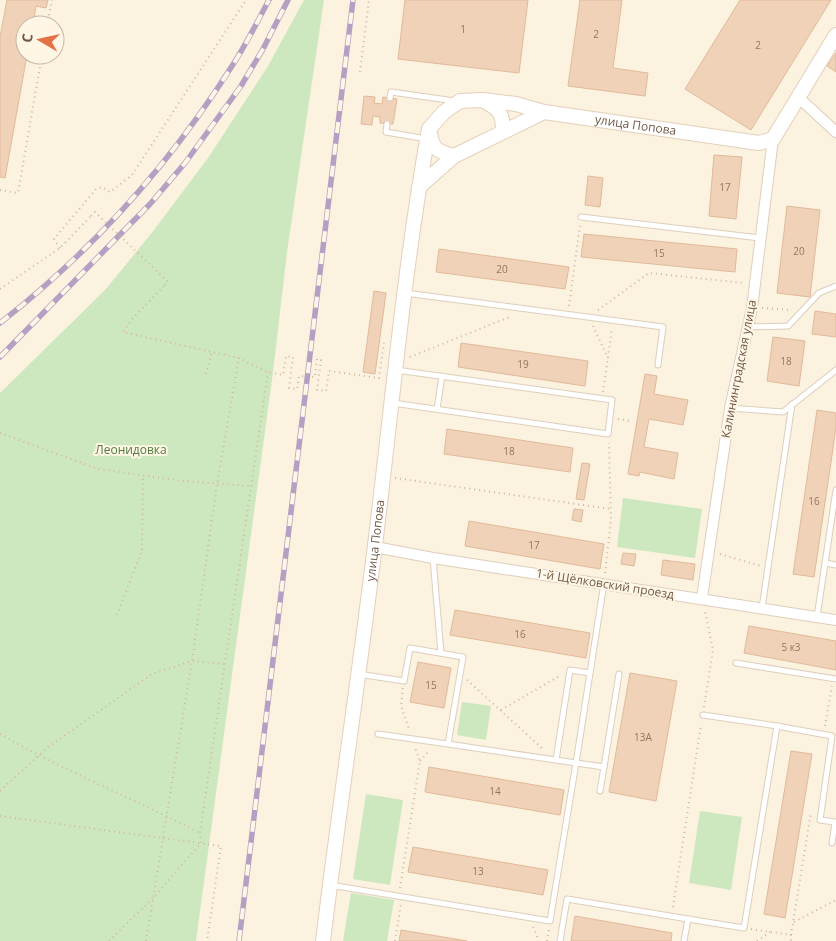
<svg xmlns="http://www.w3.org/2000/svg" width="836" height="941" font-family="'Open Sans',sans-serif">
	<rect width="100%" height="100%" fill="#fbf2df"/>
	<g fill="#cde8bf">
		<polygon points="304,0 324,0 287,252 273,372 196,941 0,941 0,393 106,289 154,230 208,158 268,66"/>
		<polygon points="623,498 702,509 695,558 617,547"/>
		<polygon points="462,702 491,706 486,740 457,735"/>
		<polygon points="366,794 403,800 390,885 353,879"/>
		<polygon points="700,811 742,817 731,890 689,883"/>
		<polygon points="351,893 394,900 387,941 343,941"/>
	</g>
	<g fill="#f0d2b8" stroke="#e2b999">
		<polygon points="7,0 48,0 46,8 36,6 33,25 25,25 25,55 27,55 5,178 0,177 0,37"/>
		<polygon points="405,0 528,0 519,73 398,59"/>
		<polygon points="580,0 622,0 613,68 648,73 645,96 568,86"/>
		<polygon points="740,0 831,0 751,130 685,89"/>
		<polygon points="836,53 836,72 827,66"/>
		<polygon points="364,96 375,97 374,103 382,104 383,97 397,99 393,124 380,123 380,117 373,116 372,125 361,124"/>
		<polygon points="714,155 742,157 736,219 709,216"/>
		<polygon points="588,176 603,178 600,207 585,205"/>
		<polygon points="787,206 820,210 810,297 777,293"/>
		<polygon points="584,234 737,249 735,272 581,257"/>
		<polygon points="439,249 569,267 565,289 436,272"/>
		<polygon points="374,291 386,293 375,374 363,372"/>
		<polygon points="815,311 836,314 836,337 812,334"/>
		<polygon points="773,337 805,341 799,386 767,381"/>
		<polygon points="461,343 588,361 585,386 458,367"/>
		<polygon points="645,374 657,376 654,394 688,400 683,425 649,419 644,447 678,453 674,479 640,472 639,476 628,474"/>
		<polygon points="817,410 836,413 836,428 814,577 793,574"/>
		<polygon points="447,429 573,448 570,472 444,454"/>
		<polygon points="582,463 590,464 584,500 576,499"/>
		<polygon points="574,509 583,510 581,522 572,520"/>
		<polygon points="469,521 604,544 600,569 465,546"/>
		<polygon points="623,553 636,554 634,566 621,564"/>
		<polygon points="663,560 695,564 693,580 661,575"/>
		<polygon points="455,610 590,633 586,658 450,635"/>
		<polygon points="749,626 836,641 836,670 744,653"/>
		<polygon points="418,662 451,668 444,708 410,702"/>
		<polygon points="630,673 677,681 656,801 609,792"/>
		<polygon points="791,751 812,754 785,918 764,914"/>
		<polygon points="429,767 564,790 560,815 425,792"/>
		<polygon points="413,847 548,870 543,895 408,872"/>
		<polygon points="575,916 672,933 671,941 571,941"/>
		<polygon points="401,930 467,941 399,941"/>
	</g>
	<g fill="none" stroke-linecap="round" stroke-linejoin="round">
		<g stroke="#dfcebc" stroke-width="7">
			<g id="lane">
				<polyline points="390,98 391,92 455,101"/>
				<polyline points="387,124 386,132 427,139"/>
				<polyline points="581,217 760,238"/>
				<polyline points="405,293 663,327 658,365"/>
				<polyline points="747,327 788,326 819,293 836,286"/>
				<polyline points="393,403 608,434 612,400 396,370"/>
				<polyline points="730,408 783,412 836,370"/>
				<polyline points="437,409 442,376"/>
				<polyline points="433,558 441,653"/>
				<polyline points="825,563 836,565"/>
				<polyline points="762,608 792,404"/>
				<polyline points="817,617 836,490"/>
				<polyline points="736,663 836,679"/>
				<polyline points="358,674 404,681 410,648 463,657 448,744 576,763 604,583"/>
				<polyline points="777,726 832,736 820,820 835,822 832,843"/>
				<polyline points="378,734 448,744"/>
				<polyline points="556,760 570,670 590,673"/>
				<polyline points="600,791 604,767"/>
				<polyline points="330,885 550,921 576,763 604,767 619,674"/>
				<polyline points="688,919 744,928 777,726 703,715"/>
				<polyline points="560,941 567,899 688,919 684,941"/>
			</g>
		</g>
		<g stroke="#dfcebc" stroke-width="12">
			<g id="street">
				<polyline points="798,97 836,132"/>
				<polyline points="375,547 433,558 836,620"/>
				<polyline points="702,598 730,408 752,308 773,139"/>
			</g>
		</g>
		<g stroke="#e4d0ba" stroke-width="16">
			<g id="secondary">
				<path d="M486,102C500,110 503,114 503,131"/>
				<path id="s1" d="M429,129L444,112L460,101L483,100L516,104L544,112L759,143L773,139L836,35"/>
				<path d="M429,130C433,149 435,151 454,156"/>
				<polyline points="419,187 454,156 544,112"/>
				<path id="s2" d="M323,941C339,809 359,677 375,545C392,407 404,267 429,129"/>
			</g>
		</g>
		<g stroke="#d4b59c" stroke-width="2" stroke-dasharray="1 4" stroke-linecap="butt">
			<polyline points="47,25 52,0"/>
			<polyline points="360,72 369,0"/>
			<polyline points="0,190 18,193 42,55"/>
			<polyline points="60,248 54,239 96,189 102,187 110,192 132,175 246,0"/>
			<polyline points="164,286 132,319 123,332 239,358 268,372 283,375 286,356 293,357 289,388 297,389 299,376 315,377 317,359 321,360 317,390 326,391 329,371 379,378 384,343"/>
			<polyline points="0,289 60,248 91,216"/>
			<polyline points="569,306 580,226"/>
			<polyline points="762,308 792,310"/>
			<polyline points="598,310 649,273 744,283"/>
			<polyline points="593,326 608,358"/>
			<polyline points="410,357 512,316"/>
			<polyline points="206,374 212,352"/>
			<polyline points="603,392 612,329"/>
			<polyline points="618,419 630,421"/>
			<polyline points="0,433 98,469 183,481 250,486"/>
			<polyline points="395,478 611,509"/>
			<polyline points="720,554 761,566"/>
			<polyline points="605,573 611,520 609,443"/>
			<polyline points="117,615 142,550 143,475"/>
			<polyline points="467,680 543,749"/>
			<polyline points="403,688 401,706 409,729"/>
			<polyline points="704,707 713,650 705,611"/>
			<polyline points="501,710 561,675"/>
			<polyline points="825,726 832,686"/>
			<path d="M0,734C65,771 134,799 200,833"/>
			<polyline points="420,761 430,750"/>
			<polyline points="0,791 47,748 152,674 192,661 224,664"/>
			<polyline points="0,816 221,846 207,941"/>
			<polyline points="400,888 420,761 415,748"/>
			<polyline points="673,907 701,724"/>
			<polyline points="794,922 836,900"/>
			<polyline points="533,927 539,941"/>
			<polyline points="751,929 791,935 791,941"/>
			<polyline points="791,935 811,812"/>
			<polyline points="109,941 153,898 201,843 200,833 268,372"/>
			<polyline points="146,941 192,661 217,484 239,358"/>
			<polyline points="395,941 401,904"/>
			<polyline points="547,941 549,929"/>
			<polyline points="757,941 770,932"/>
		</g>
		<use href="#lane" stroke="#fff" stroke-width="5"/>
		<use href="#street" stroke="#fff" stroke-width="10"/>
		<use href="#secondary" stroke="#fff" stroke-width="14"/>
		<g stroke="#b5a0c3" stroke-width="5.5">
			<g id="rail">
				<path d="M0,323C91,252 170,164 232,66C246,45 257,22 269,0"/>
				<polyline points="0,357 151,203 185,163 241,86 263,49 288,0"/>
				<polyline points="239,941 353,0"/>
			</g>
		</g>
		<use href="#rail" stroke="#fff6e5" stroke-width="4" stroke-dasharray="11" stroke-linecap="butt"/>
		<polyline stroke="#d4b59c" stroke-width="2" stroke-dasharray="1 4" stroke-linecap="butt" points="91,216 95,212 168,282 164,286"/>
	</g>
	<g text-anchor="middle" stroke-width="4" stroke-linejoin="round" paint-order="stroke">
		<g font-size="10" fill="#917764">
			<text x="463" y="33">1</text>
			<text x="596" y="38">2</text>
			<text x="758" y="49">2</text>
			<text x="725" y="191">17</text>
			<text x="799" y="255">20</text>
			<text x="659" y="257">15</text>
			<text x="502" y="273">20</text>
			<text x="786" y="365">18</text>
			<text x="523" y="368">19</text>
			<text x="509" y="455">18</text>
			<text x="814" y="505">16</text>
			<text x="534" y="549">17</text>
			<text x="520" y="638">16</text>
			<text x="791" y="651">5 к3</text>
			<text x="431" y="689">15</text>
			<text x="643" y="741">13А</text>
			<text x="495" y="795">14</text>
			<text x="478" y="875">13</text>
		</g>
		<g font-size="12" fill="#715948" stroke="#fff6e5">
			<text dy="4" stroke="none"><textPath href="#s1" startOffset="220">улица Попова</textPath></text>
			<text transform="translate(739 369) rotate(-79)" y="4">Калининградская улица</text>
			<text dy="4" stroke="none"><textPath href="#s2" startOffset="404">улица Попова</textPath></text>
			<text transform="translate(605 584) rotate(9)" y="4">1-й Щёлковский проезд</text>
		</g>
		<g font-size="12" fill="#517c43" stroke="#fff6e5">
			<text x="131" y="454">Леонидовка</text>
		</g>
	</g>
	<g transform="translate(40 40) rotate(279)"><circle r="24" fill="#fff6e5" stroke="#c6b7a6"/>
	<path d="M0-4L9 19L0 12L-9 19Z" fill="#e37347"/>
	<text y="-8" font-size="14" font-weight="bold" text-anchor="middle" fill="#715948">С</text>
	</g>
</svg>
